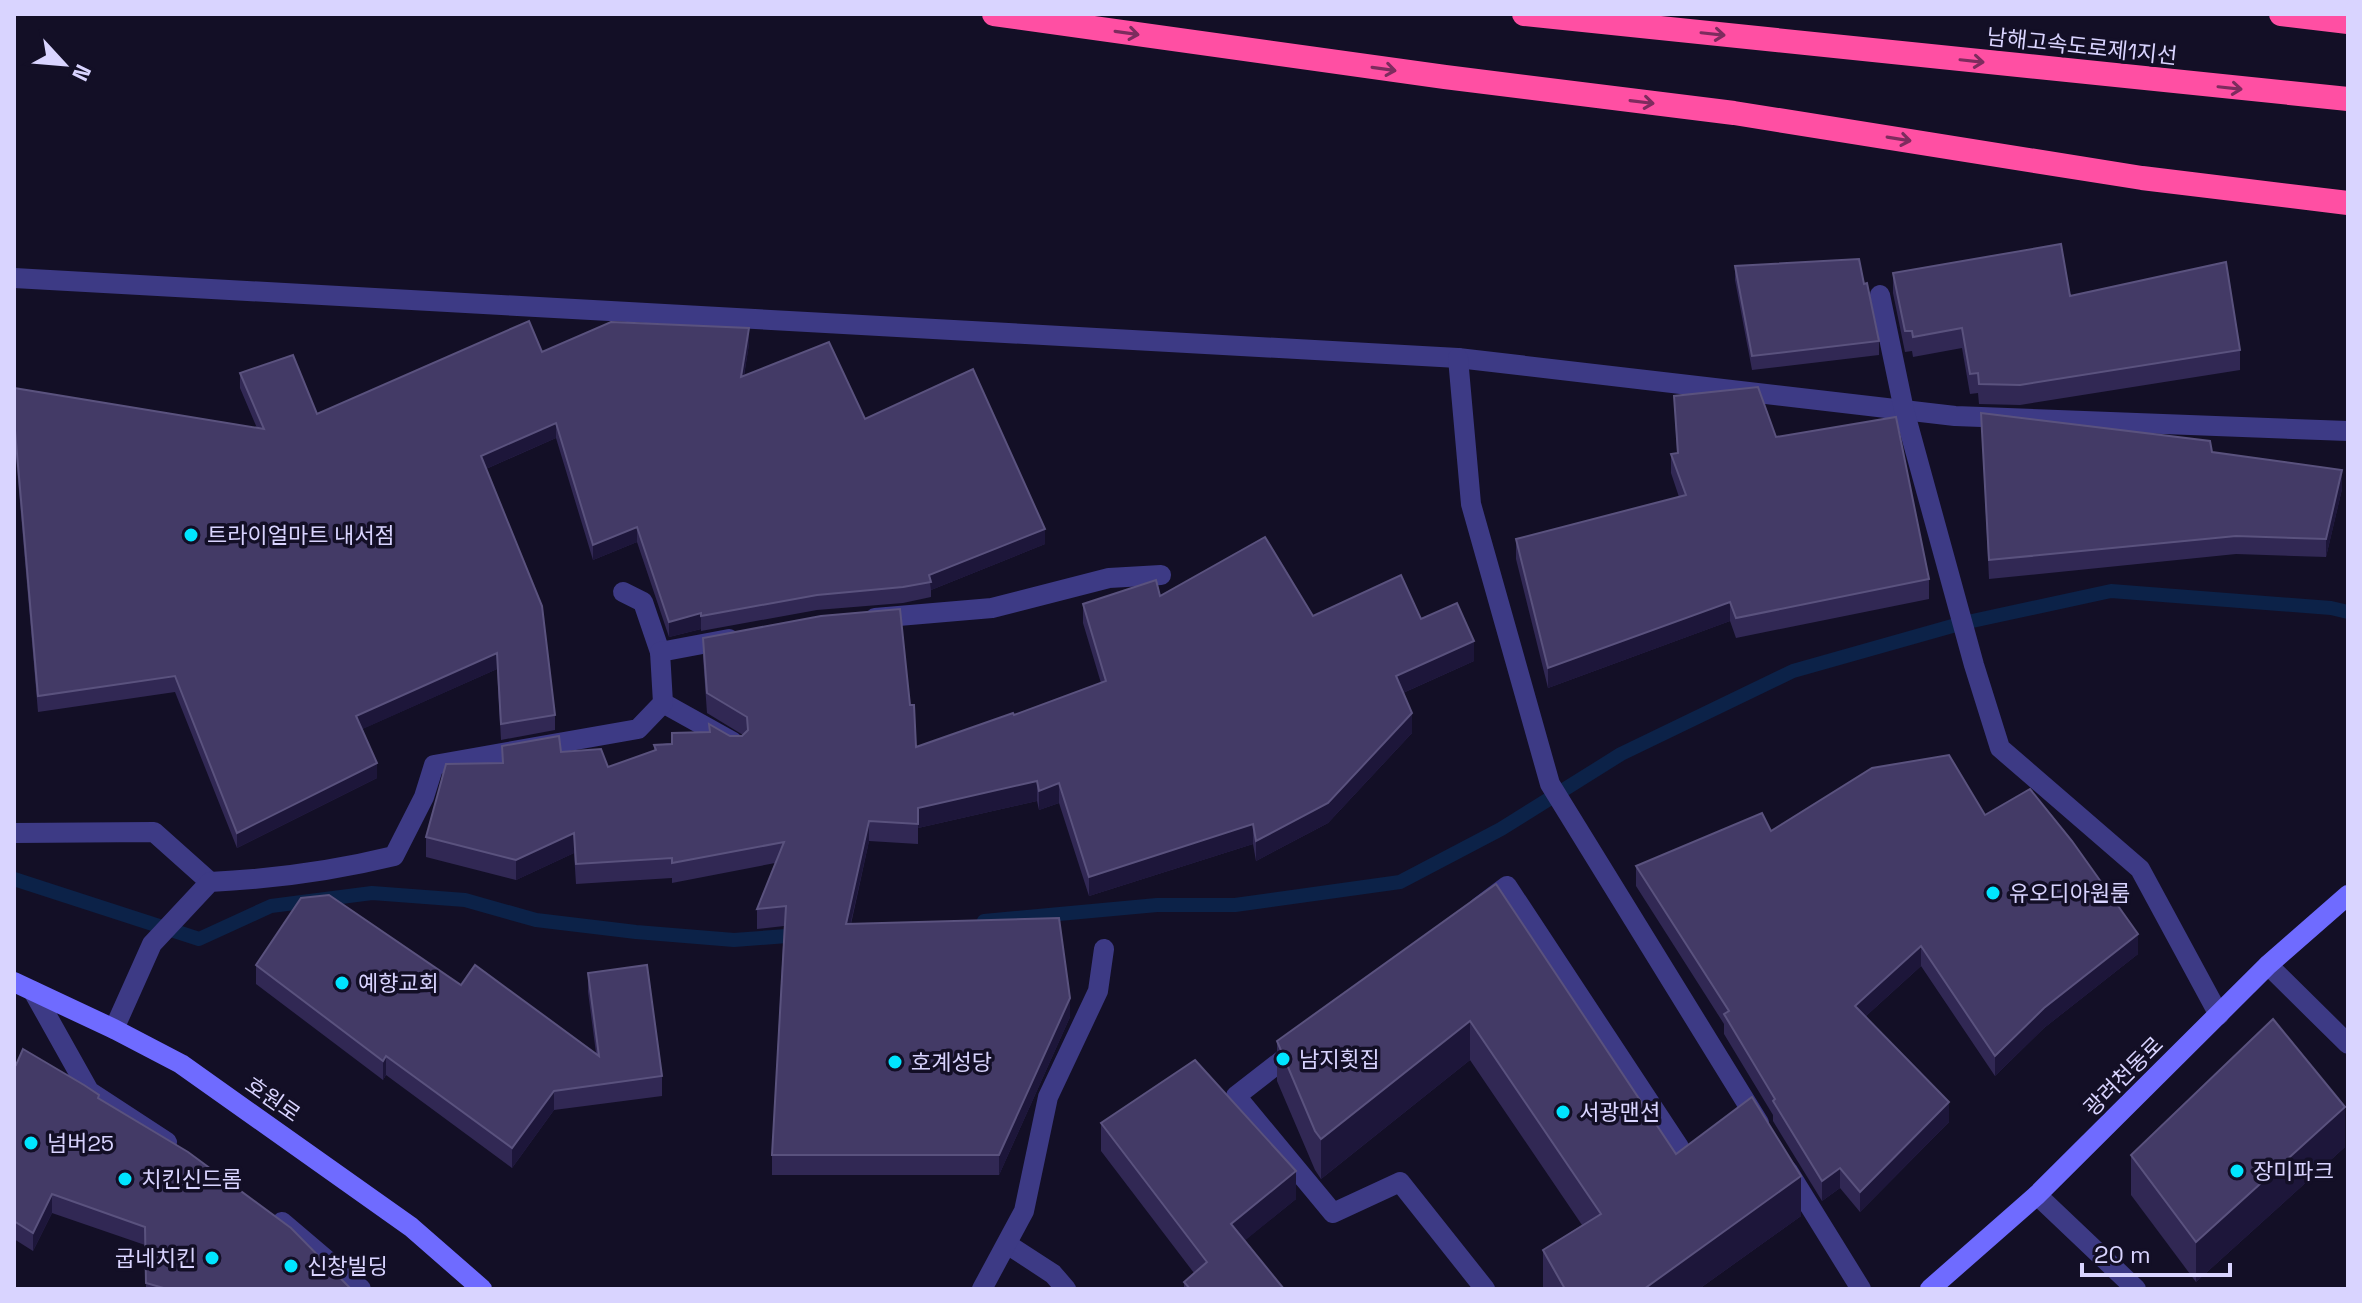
<svg xmlns="http://www.w3.org/2000/svg" width="2362" height="1303" font-family="'Space Grotesk','Noto Sans KR',sans-serif">
	<rect width="100%" height="100%" fill="#130f26"/>
	<g fill="none" stroke-linecap="round" stroke-linejoin="round">
		<g stroke="#0c2248" stroke-width="14">
			<polyline points="14,879 199,939 271,906 372,893 465,900 536,920 636,932 734,940 800,935"/>
			<polyline points="984,921 1157,905 1235,905 1400,882 1501,829 1621,754 1793,671 1963,623 2111,591 2331,608 2348,612"/>
		</g>
		<g stroke="#3d3a85" stroke-width="20">
			<polyline points="1479,907 1507,886 1679,1147"/>
			<polyline points="33,991 89,1091 167,1142"/>
			<polyline points="1299,1047 1236,1096 1333,1213 1400,1182 1485,1289"/>
			<polyline points="282,1222 361,1289"/>
			<polyline points="1007,1244 1053,1274 1066,1289"/>
			<polyline points="982,1289 1024,1211 1048,1097 1098,991 1104,949"/>
		</g>
		<g stroke="#3d3a85" stroke-width="20">
			<polyline points="14,278 1458,358 1955,416 2348,431"/>
			<polyline points="1880,295 1904,410 1974,665 2000,748 2140,869 2219,1015"/>
			<polyline points="1458,358 1471,504 1550,784 1759,1123"/>
			<polyline points="623,592 643,602 660,652"/>
			<polyline points="875,618 992,608 1109,578 1161,575"/>
			<polyline points="663,703 733,742"/>
			<polyline points="14,833 154,832 210,882"/>
			<polyline points="2268,965 2348,1044"/>
			<path d="M114,1029L152,944L210,882C273,879 333,871 394,856L424,797L434,765L638,729L663,703L660,652L729,639"/>
			<polyline points="1788,1171 1861,1289"/>
			<polyline points="2037,1195 2136,1289"/>
		</g>
		<g stroke="#6f6bff" stroke-width="20">
			<polyline points="14,982 114,1029 181,1064 411,1227 482,1289"/>
			<polyline points="1930,1289 2037,1195 2268,965 2348,895"/>
		</g>
		<g stroke="#ff4fa3" stroke-width="24">
			<polyline points="994,14 1445,77 1734,113 2142,178 2348,203"/>
			<polyline points="1524,14 2348,99"/>
			<polyline points="2281,14 2348,22"/>
		</g>
	</g>
	<g fill="#312854">
		<polygon points="1735,266 1879,341 1879,355 1752,370 1735,280"/>
		<polygon points="1893,273 2070,296 2240,350 2240,370 2020,405 1979,404 1978,393 1970,394 1962,348 1913,357 1912,351 1905,352 1893,293"/>
		<polygon points="749,344 744,376 865,419 1045,544 931,590 931,597 903,603 817,610 701,631 701,629 669,637 637,542 593,560 556,438 486,469 555,715 555,730 501,740 497,669 362,729 377,778 237,848 175,692 38,712 14,434 14,388 257,428 240,388 240,373 317,414 542,352"/>
		<polygon points="1674,396 1776,437 1929,579 1929,599 1736,638 1730,621 1548,688 1516,559 1516,539 1679,497 1671,473 1671,454 1677,453"/>
		<polygon points="1981,413 2212,452 2342,489 2326,557 2236,554 1989,579"/>
		<polygon points="1160,596 1313,616 1421,619 1474,661 1403,693 1412,733 1328,823 1256,861 1253,844 1089,896 1059,803 1039,810 1037,801 918,828 918,844 869,841 851,924 1070,1017 999,1175 772,1175 772,1155 784,926 757,929 757,909 775,863 672,883 672,878 576,884 574,853 516,880 426,857 426,837 502,763 502,746 561,752 608,767 654,751 654,745 730,736 742,736 743,735 707,713 703,657 703,638 910,705 916,747 1014,715 1101,683 1083,623 1083,604"/>
		<polygon points="1985,815 2138,954 2044,1028 1995,1076 1921,966 1866,1016 1949,1122 1860,1212 1840,1188 1822,1201 1773,1121 1773,1115 1724,1034 1724,1024 1636,886 1636,866 1771,831"/>
		<polygon points="1496,884 1676,1154 1801,1216 1699,1289 1543,1289 1543,1250 1582,1225 1470,1060 1321,1179 1315,1170 1277,1081 1277,1041"/>
		<polygon points="256,965 596,1053 588,992 588,973 662,1076 662,1096 554,1110 512,1168 386,1075 383,1080 256,984"/>
		<polygon points="14,1064 99,1099 351,1289 146,1289 145,1245 52,1213 33,1251 14,1239"/>
		<polygon points="1101,1123 1296,1199 1245,1240 1284,1289 1184,1289 1184,1282 1194,1273 1101,1151"/>
		<polygon points="2345,1147 2196,1282 2131,1195 2131,1155"/>
	</g>
	<g fill="#1d163a">
		<polygon points="749,328 749,344 741,393 741,377"/>
		<polygon points="556,423 556,438 481,471 481,456"/>
		<polygon points="2342,470 2342,489 2326,557 2326,539"/>
		<polygon points="637,527 637,542 593,560 593,545"/>
		<polygon points="1045,529 1045,544 931,590 929,575"/>
		<polygon points="1730,602 1730,621 1548,688 1548,668"/>
		<polygon points="701,613 701,629 669,637 669,622"/>
		<polygon points="1474,641 1474,661 1396,696 1396,676"/>
		<polygon points="497,653 497,669 356,732 356,716"/>
		<polygon points="1412,713 1412,733 1328,823 1256,861 1256,841"/>
		<polygon points="377,763 377,778 237,848 237,833"/>
		<polygon points="1037,781 1037,801 918,828 918,808"/>
		<polygon points="1059,783 1059,803 1039,810 1039,791"/>
		<polygon points="869,821 869,841 846,944 846,924"/>
		<polygon points="1253,824 1253,844 1089,896 1089,877"/>
		<polygon points="574,833 574,853 516,880 516,860"/>
		<polygon points="2138,934 2138,954 2044,1028 1995,1076 1995,1056 2044,1008"/>
		<polygon points="1921,946 1921,966 1855,1026 1855,1006"/>
		<polygon points="1070,998 1070,1017 999,1175 999,1155"/>
		<polygon points="1470,1021 1470,1060 1321,1179 1321,1139"/>
		<polygon points="386,1056 386,1075 383,1080 383,1061"/>
		<polygon points="554,1091 554,1110 512,1168 512,1148"/>
		<polygon points="1949,1102 1949,1122 1860,1212 1860,1192"/>
		<polygon points="2345,1107 2345,1147 2196,1282 2196,1242"/>
		<polygon points="1840,1168 1840,1188 1822,1201 1822,1181"/>
		<polygon points="1296,1171 1296,1199 1231,1252 1231,1224"/>
		<polygon points="1801,1176 1801,1216 1699,1289 1644,1289"/>
		<polygon points="52,1194 52,1213 33,1251 33,1233"/>
	</g>
	<g fill="#433a66" stroke="#5a527e" stroke-width="2">
		<polygon points="2061,244 2070,296 2226,262 2240,350 2020,385 1979,384 1978,373 1970,374 1962,328 1913,337 1912,331 1905,331 1893,273"/>
		<polygon points="1859,259 1864,284 1867,283 1879,341 1752,356 1735,266"/>
		<polygon points="529,321 542,352 611,322 749,328 741,377 829,342 865,419 973,369 1045,529 929,575 931,582 903,587 817,595 701,616 701,613 669,622 637,527 593,545 556,423 481,456 542,606 555,715 501,724 497,653 356,716 377,763 237,833 175,676 38,696 14,419 14,388 264,429 240,373 293,355 317,414"/>
		<polygon points="1758,387 1776,437 1896,417 1929,579 1736,618 1730,602 1548,668 1516,539 1686,495 1671,454 1678,453 1674,396"/>
		<polygon points="1981,413 2210,441 2212,452 2342,470 2326,539 2236,536 1989,560"/>
		<polygon points="1265,537 1313,616 1401,575 1421,619 1457,603 1474,641 1396,676 1412,713 1328,803 1256,841 1253,824 1089,877 1059,783 1039,791 1037,781 918,808 918,824 869,821 846,924 1059,918 1070,998 999,1155 772,1155 786,906 757,909 784,842 672,863 672,858 576,864 574,833 516,860 426,837 446,764 503,763 502,746 559,736 561,752 601,749 608,767 656,750 654,745 672,744 672,733 710,732 709,724 730,736 742,736 748,730 747,717 707,693 703,638 821,616 900,609 910,705 914,705 916,747 1013,713 1014,715 1106,681 1083,604 1156,580 1160,596"/>
		<polygon points="1949,755 1985,815 2030,789 2072,841 2138,934 2044,1008 1995,1056 1921,946 1855,1006 1949,1102 1860,1192 1840,1168 1822,1181 1773,1101 1775,1099 1724,1014 1729,1011 1636,866 1762,813 1771,831 1872,768"/>
		<polygon points="1496,884 1676,1154 1752,1097 1801,1176 1644,1289 1565,1289 1543,1250 1601,1214 1470,1021 1321,1139 1315,1131 1277,1041"/>
		<polygon points="329,895 461,985 475,965 599,1056 588,973 647,965 662,1076 554,1091 512,1148 386,1056 383,1061 256,965 301,898"/>
		<polygon points="2273,1019 2345,1107 2196,1242 2131,1155"/>
		<polygon points="23,1049 84,1085 99,1095 98,1098 188,1152 291,1228 351,1289 167,1289 146,1283 145,1227 52,1194 33,1233 14,1221 14,1064 16,1065"/>
		<polygon points="1195,1060 1296,1171 1231,1224 1284,1289 1190,1289 1184,1282 1207,1262 1101,1123"/>
	</g>
	<defs><path id="oneway-shaft" d="M-6 0H5M1.5-3L5.5 0L1.5 3" fill="none" stroke-width="1.6" stroke-linecap="round" stroke-linejoin="round" transform="scale(2)"/></defs>
	<g stroke="#7d2c5e">
		<use href="#oneway-shaft" transform="translate(1127 33) rotate(8)"/>
		<use href="#oneway-shaft" transform="translate(1713 34) rotate(6)"/>
		<use href="#oneway-shaft" transform="translate(1972 61) rotate(6)"/>
		<use href="#oneway-shaft" transform="translate(1384 69) rotate(8)"/>
		<use href="#oneway-shaft" transform="translate(2230 88) rotate(6)"/>
		<use href="#oneway-shaft" transform="translate(1642 102) rotate(7)"/>
		<use href="#oneway-shaft" transform="translate(1899 139) rotate(9)"/>
	</g>
	<g fill="#00e5ff" stroke="#130f26" stroke-width="3">
		<circle cx="191" cy="535" r="8"/>
		<circle cx="1993" cy="893" r="8"/>
		<circle cx="342" cy="983" r="8"/>
		<circle cx="1283" cy="1059" r="8"/>
		<circle cx="895" cy="1062" r="8"/>
		<circle cx="1563" cy="1112" r="8"/>
		<circle cx="31" cy="1143" r="8"/>
		<circle cx="2237" cy="1171" r="8"/>
		<circle cx="125" cy="1179" r="8"/>
		<circle cx="212" cy="1258" r="8"/>
		<circle cx="291" cy="1266" r="8"/>
	</g>
	<g text-anchor="middle" stroke-width="7" stroke-linejoin="round" paint-order="stroke">
		<g font-size="22" fill="#d9d4ff" stroke="#130f26">
			<text transform="translate(2082 46) rotate(6)" y="8">남해고속도로제1지선</text>
			<text transform="translate(2123 1076) rotate(-45)" y="8">광려천동로</text>
			<text transform="translate(273 1099) rotate(35)" y="8">호원로</text>
		</g>
		<g font-size="22" fill="#d9d4ff" stroke="#130f26" text-anchor="start">
			<text x="207" y="543">트라이얼마트 내서점</text>
			<text x="2009" y="901">유오디아원룸</text>
			<text x="358" y="991">예향교회</text>
			<text x="1299" y="1067">남지횟집</text>
			<text x="911" y="1070">호계성당</text>
			<text x="1579" y="1120">서광맨션</text>
			<text x="47" y="1151">넘버25</text>
			<text x="2253" y="1179">장미파크</text>
			<text x="141" y="1187">치킨신드롬</text>
			<text x="196" y="1266" text-anchor="end">굽네치킨</text>
			<text x="307" y="1274">신창빌딩</text>
		</g>
	</g>
	<rect width="2362" height="1303" fill="none" stroke="#d9d4ff" stroke-width="32"/>
	<g transform="translate(64 64) rotate(116)" stroke="#130f26" stroke-width="6" paint-order="stroke">
	<path d="M0-6L14 30L0 20L-14 30Z" fill="#d9d4ff"/>
	<text y="-12" font-size="22" font-weight="bold" text-anchor="middle" fill="#d9d4ff">N</text>
	</g>
	<path d="M2082 1263v12h148v-12" fill="none" stroke="#d9d4ff" stroke-width="4"/>
	<text x="2094" y="1263" font-size="24" fill="#d9d4ff" stroke="#130f26" stroke-width="6" paint-order="stroke">20 m</text>
</svg>
